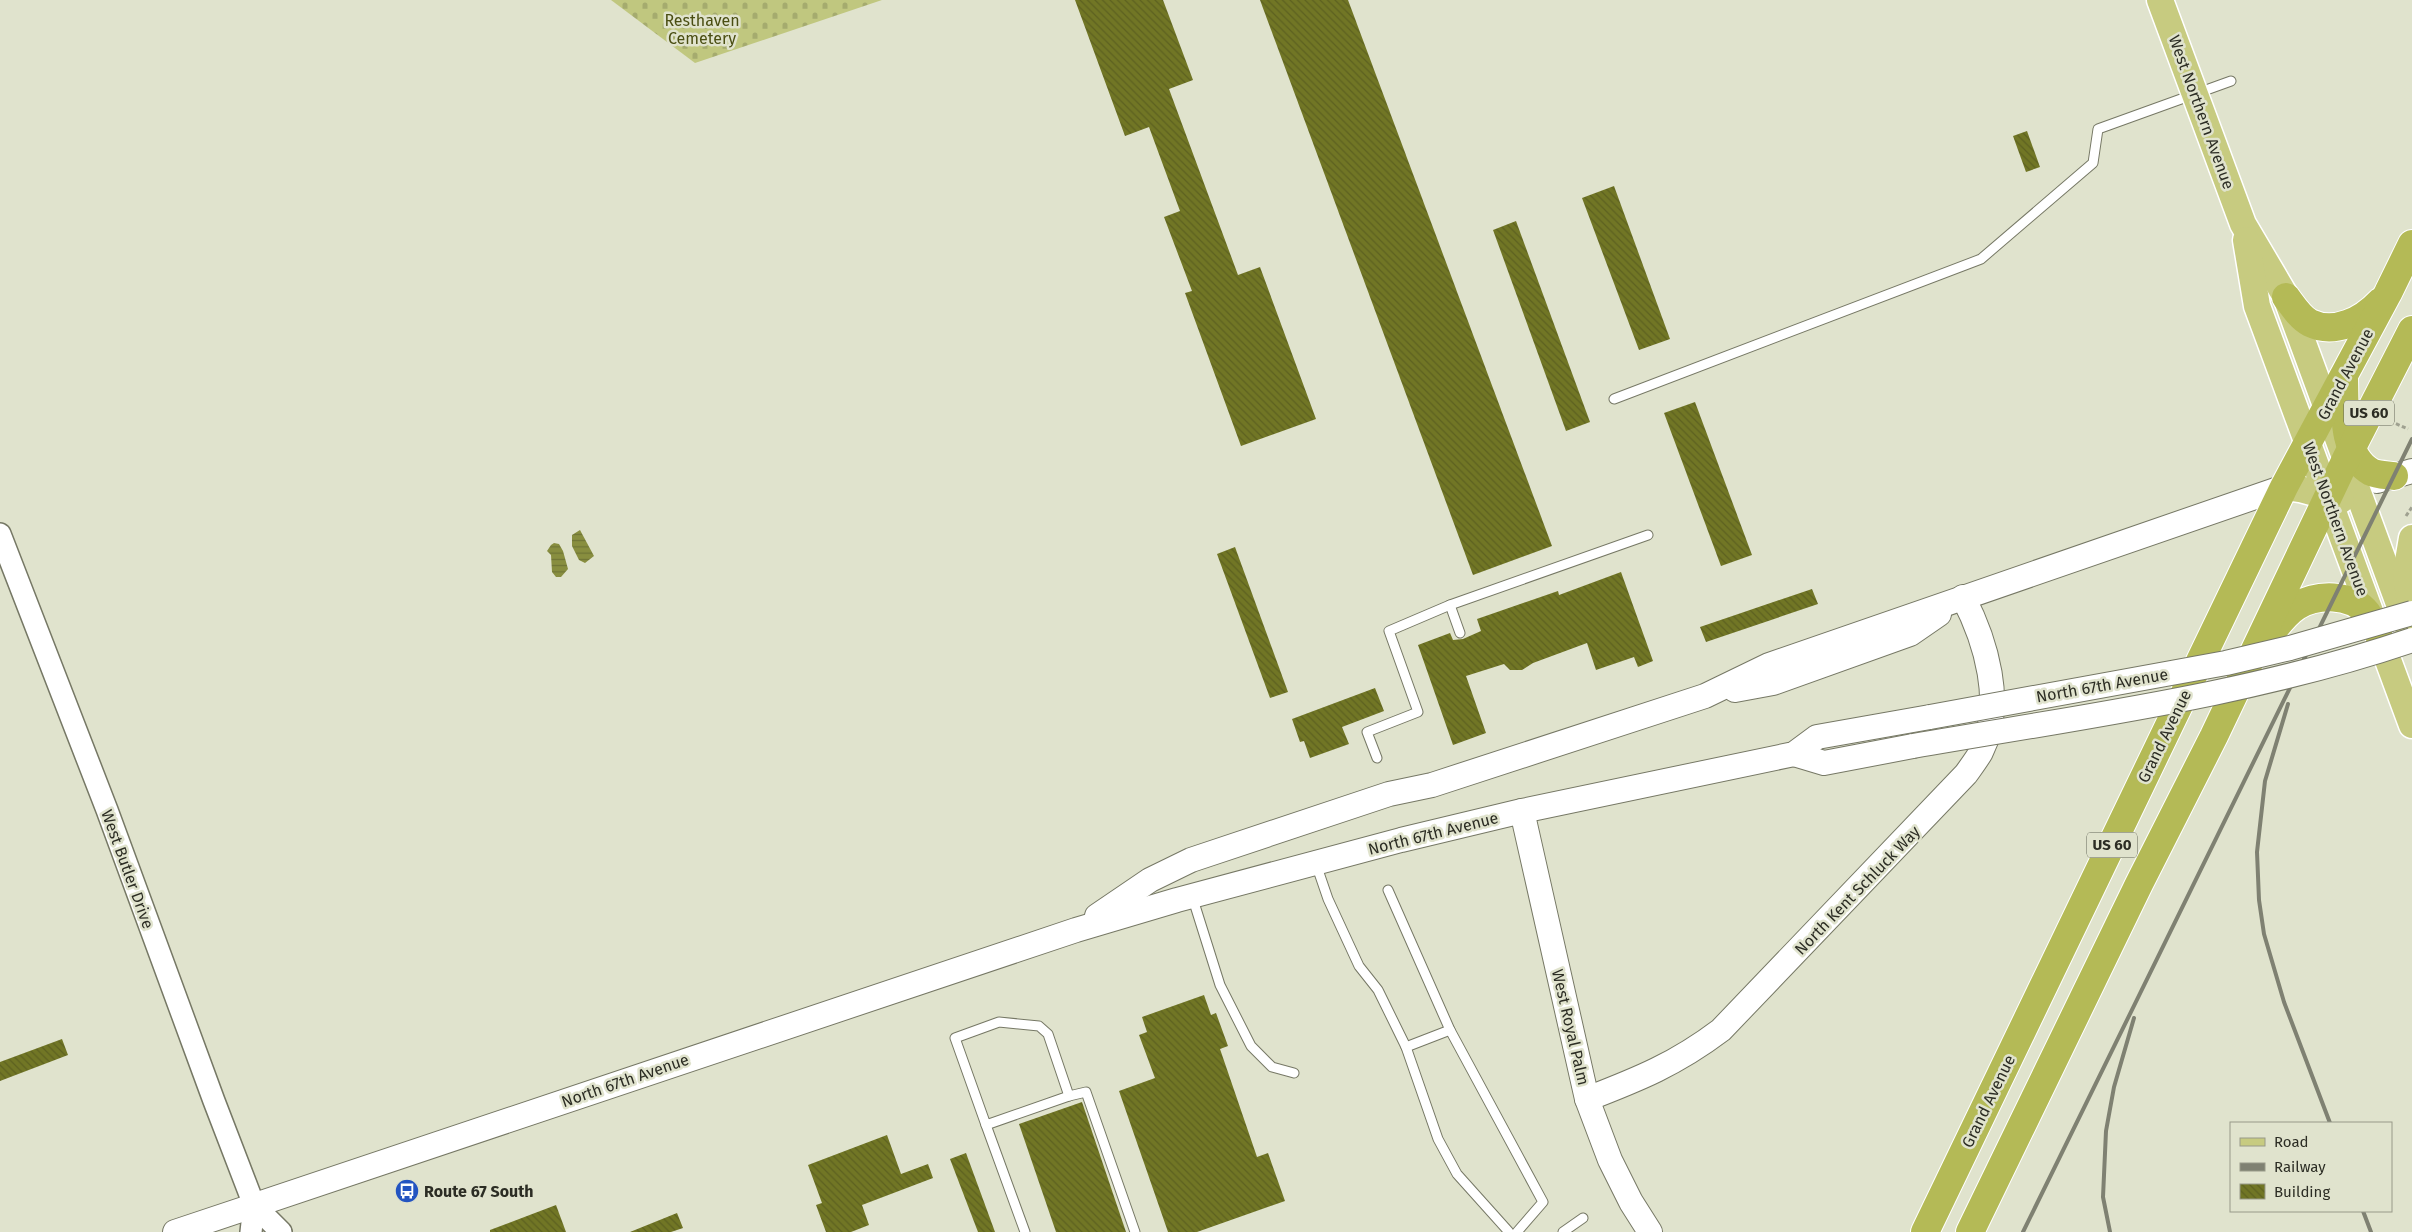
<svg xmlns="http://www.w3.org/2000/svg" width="2412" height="1232" font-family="'Fira Sans',sans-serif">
	<defs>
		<pattern id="cemetery-stones" width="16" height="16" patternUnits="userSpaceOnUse" patternTransform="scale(1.25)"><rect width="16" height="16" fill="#c0c77f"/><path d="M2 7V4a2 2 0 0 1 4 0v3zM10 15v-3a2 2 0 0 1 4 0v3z" fill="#a5ab6e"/></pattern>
		<pattern id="water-rules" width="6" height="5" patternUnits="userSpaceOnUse" patternTransform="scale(1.25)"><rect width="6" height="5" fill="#888e3f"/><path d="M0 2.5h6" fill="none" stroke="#6f7435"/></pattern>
		<pattern id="building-back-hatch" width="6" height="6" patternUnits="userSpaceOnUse" patternTransform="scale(1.25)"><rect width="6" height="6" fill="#717625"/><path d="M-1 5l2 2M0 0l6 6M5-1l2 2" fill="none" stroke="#5d6120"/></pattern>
	</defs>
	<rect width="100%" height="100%" fill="#e0e3cd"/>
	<polygon fill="url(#cemetery-stones)" points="611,0 882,0 695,63"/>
	<g fill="url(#water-rules)">
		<polygon points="580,530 594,556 585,563 579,560 572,546 572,535"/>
		<polygon points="554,543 559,544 563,551 568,569 561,577 556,577 552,572 551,555 547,551 551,545"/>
	</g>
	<g fill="url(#building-back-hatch)">
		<polygon points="1075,0 1163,0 1193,80 1169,89 1238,275 1260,267 1316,419 1241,446 1185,293 1192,291 1164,217 1180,211 1149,127 1125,136"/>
		<polygon points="1260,0 1348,0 1552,546 1473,575"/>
		<polygon points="2027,131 2040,167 2026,172 2013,136"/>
		<polygon points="1614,186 1670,339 1639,350 1582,198"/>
		<polygon points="1516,221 1590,422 1566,431 1493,230"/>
		<polygon points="1695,402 1752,555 1721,566 1664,413"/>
		<polygon points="1235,547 1288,692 1270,698 1217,554"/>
		<polygon points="1621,572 1653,661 1638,667 1634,657 1596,670 1587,643 1533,663 1522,670 1510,670 1504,664 1466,676 1486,733 1453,745 1418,645 1450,633 1453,640 1463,639 1481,631 1477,619 1558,591 1559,595"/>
		<polygon points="1812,589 1818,604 1706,642 1700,627"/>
		<polygon points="1375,688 1384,711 1342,727 1349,744 1310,758 1304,741 1300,742 1292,719"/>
		<polygon points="1204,995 1211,1015 1216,1013 1228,1046 1220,1049 1257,1157 1268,1153 1285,1201 1197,1232 1168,1232 1119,1091 1155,1078 1139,1035 1147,1032 1142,1017"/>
		<polygon points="62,1039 68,1055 0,1081 0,1062"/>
		<polygon points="1082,1102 1126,1232 1056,1232 1019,1124"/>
		<polygon points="887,1135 901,1174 928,1164 933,1178 862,1205 869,1225 851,1232 826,1232 816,1205 822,1203 808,1165"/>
		<polygon points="966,1153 995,1232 978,1232 950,1159"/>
		<polygon points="556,1205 566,1232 490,1232 490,1230"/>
		<polygon points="677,1213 683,1228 671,1232 630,1232"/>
	</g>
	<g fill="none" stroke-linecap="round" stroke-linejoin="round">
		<g stroke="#767865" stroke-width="11">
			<g id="service">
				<polyline points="1614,399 1981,259 2093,163 2098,129 2231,81"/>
				<polyline points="1460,633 1450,605 1648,535"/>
				<polyline points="1377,758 1367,732 1418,712 1389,631 1450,605"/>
				<polyline points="1316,864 1328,899 1359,966 1378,990 1406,1047 1438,1139 1457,1174 1509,1232"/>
				<polyline points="1388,890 1450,1030"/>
				<polyline points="1192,896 1220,985 1251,1046 1272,1067 1294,1073"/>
				<polygon points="999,1022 1039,1026 1048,1034 1069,1096 986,1125 955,1038"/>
				<polyline points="1406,1047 1450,1030 1543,1202 1517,1232"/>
				<polyline points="1069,1096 1086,1092 1135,1232"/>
				<polyline points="986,1125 1025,1232"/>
				<polyline points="1563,1232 1583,1218"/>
			</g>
		</g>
		<g stroke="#767865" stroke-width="24">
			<g id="tertiary">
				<polyline points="0,534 107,810 214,1101 254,1205 281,1232"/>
				<polyline points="251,1232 254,1205"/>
			</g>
		</g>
		<g stroke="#767865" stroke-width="26">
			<g id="secondary">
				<polyline points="2377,481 2412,471"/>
				<polyline points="1735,690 1773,683 1910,634 1939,614"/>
				<polyline points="1794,754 1824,763 1913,746"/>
				<polyline points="1522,811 1587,1099 1610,1160 1631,1202 1650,1232"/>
				<polyline points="1097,916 1150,880 1191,860 1389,794 1432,785 1705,696 1769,665 2284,487"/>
				<path d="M1587,1099C1639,1079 1676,1064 1721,1030L1966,774C1971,767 1977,759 1981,752C2005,704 1986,641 1963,597"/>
				<polyline points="175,1232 1076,930 1177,900 1401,840 1522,811 1794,754 1817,737 1930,717"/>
			</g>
		</g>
		<g stroke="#fff" stroke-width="29">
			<g id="primary">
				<polyline points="2160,0 2243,224 2286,297 2412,639"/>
				<polyline points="2246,240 2257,306 2412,725"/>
				<polyline points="2284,487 2300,489 2341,500"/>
				<polyline points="2410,606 2406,573 2412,538"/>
			</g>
		</g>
		<g stroke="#fff" stroke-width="30">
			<g id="trunk">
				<path d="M2286,297C2292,305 2300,318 2310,323C2335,335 2363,320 2380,302"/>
				<path d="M2344,378C2345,407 2341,455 2371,472C2377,475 2387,475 2394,476"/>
				<path d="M2270,634C2278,624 2286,613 2297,606C2317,594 2351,593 2367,613C2371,619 2375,627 2378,633"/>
				<polyline points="1925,1232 2284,487 2388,293 2412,244"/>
				<polyline points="1970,1232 2139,884 2214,736 2346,459 2412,330"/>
			</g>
		</g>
		<g stroke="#9fa190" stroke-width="3" stroke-dasharray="4 2.5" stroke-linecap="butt">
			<polyline points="2390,421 2408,429"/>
			<polyline points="2406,516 2412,507"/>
		</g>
		<use href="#service" stroke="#fff" stroke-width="9"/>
		<use href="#tertiary" stroke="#fff" stroke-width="21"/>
		<use href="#secondary" stroke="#fff" stroke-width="24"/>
		<use href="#primary" stroke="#c7cb80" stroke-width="26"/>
		<use href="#trunk" stroke="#b4ba56" stroke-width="28"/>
		<g stroke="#7f8172" stroke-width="4">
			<polyline points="2288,704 2265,781 2257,852 2259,900 2264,934 2284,1002 2330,1123"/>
			<polyline points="2363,1211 2371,1232"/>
			<polyline points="2023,1232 2412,439"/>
			<polyline points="2110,1232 2103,1197 2106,1131 2114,1087 2134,1018"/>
		</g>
		<g stroke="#767865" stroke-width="26" stroke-linecap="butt">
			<g id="secondary-bridge">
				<polyline points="1930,717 2226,663 2290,648 2412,613"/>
				<path d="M1913,746C2079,717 2251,695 2412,640"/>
			</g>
		</g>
		<use href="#secondary-bridge" stroke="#fff" stroke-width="24"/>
	</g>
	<defs>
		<g id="bus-disc" transform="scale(1.25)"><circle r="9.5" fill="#2354c1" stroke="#e0e3cd"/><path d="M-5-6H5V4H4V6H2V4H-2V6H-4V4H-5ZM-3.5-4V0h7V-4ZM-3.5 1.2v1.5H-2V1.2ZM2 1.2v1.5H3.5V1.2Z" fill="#fff"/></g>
	</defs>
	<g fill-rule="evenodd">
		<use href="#bus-disc" x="407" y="1191"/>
	</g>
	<g text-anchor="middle" stroke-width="5" stroke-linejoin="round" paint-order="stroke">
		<g fill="#e0e3cd" stroke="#626457" stroke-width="1">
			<rect x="2344" y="400.5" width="50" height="25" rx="4"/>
			<rect x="2087" y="832.5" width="50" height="25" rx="4"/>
		</g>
		<g font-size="15" font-weight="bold" fill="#2c2d24">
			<text x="2369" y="418">US 60</text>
			<text x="2112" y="850">US 60</text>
		</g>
		<g font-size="16" fill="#4a4e12" stroke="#e0e3cd">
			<text x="702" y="26">Resthaven<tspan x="702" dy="18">Cemetery</tspan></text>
		</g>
		<g font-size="16" fill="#2c2d24" stroke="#e0e3cd">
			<text transform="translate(2202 112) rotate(70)" y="6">West Northern Avenue</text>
			<text transform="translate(2345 374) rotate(-62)" y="6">Grand Avenue</text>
			<text transform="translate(2336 519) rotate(70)" y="6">West Northern Avenue</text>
			<text transform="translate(2102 685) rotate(-10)" y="6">North 67th Avenue</text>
			<text transform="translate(2164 736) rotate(-64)" y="6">Grand Avenue</text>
			<text transform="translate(1433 833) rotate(-14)" y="6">North 67th Avenue</text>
			<text transform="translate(128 869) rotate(70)" y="6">West Butler Drive</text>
			<text transform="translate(1857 890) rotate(-46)" y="6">North Kent Schluck Way</text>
			<text transform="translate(1571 1027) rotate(77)" y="6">West Royal Palm</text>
			<text transform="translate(625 1080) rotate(-19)" y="6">North 67th Avenue</text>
			<text transform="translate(1988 1101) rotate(-64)" y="6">Grand Avenue</text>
		</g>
		<g font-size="16" font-weight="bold" fill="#2c2d24" stroke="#e0e3cd" text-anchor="start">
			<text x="424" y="1197">Route 67 South</text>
		</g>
	</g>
	<rect x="2230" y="1122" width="162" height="90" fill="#e0e3cd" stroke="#989a89"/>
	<rect x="2240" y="1138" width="25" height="8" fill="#c7cb80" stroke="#989a89"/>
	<text x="2274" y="1147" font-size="15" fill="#2c2d24">Road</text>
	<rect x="2240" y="1163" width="25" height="8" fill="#7f8172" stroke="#989a89"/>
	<text x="2274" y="1172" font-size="15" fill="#2c2d24">Railway</text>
	<rect x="2240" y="1184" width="25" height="15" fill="url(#building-back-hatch)" stroke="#989a89"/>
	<text x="2274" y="1197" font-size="15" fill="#2c2d24">Building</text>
</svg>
